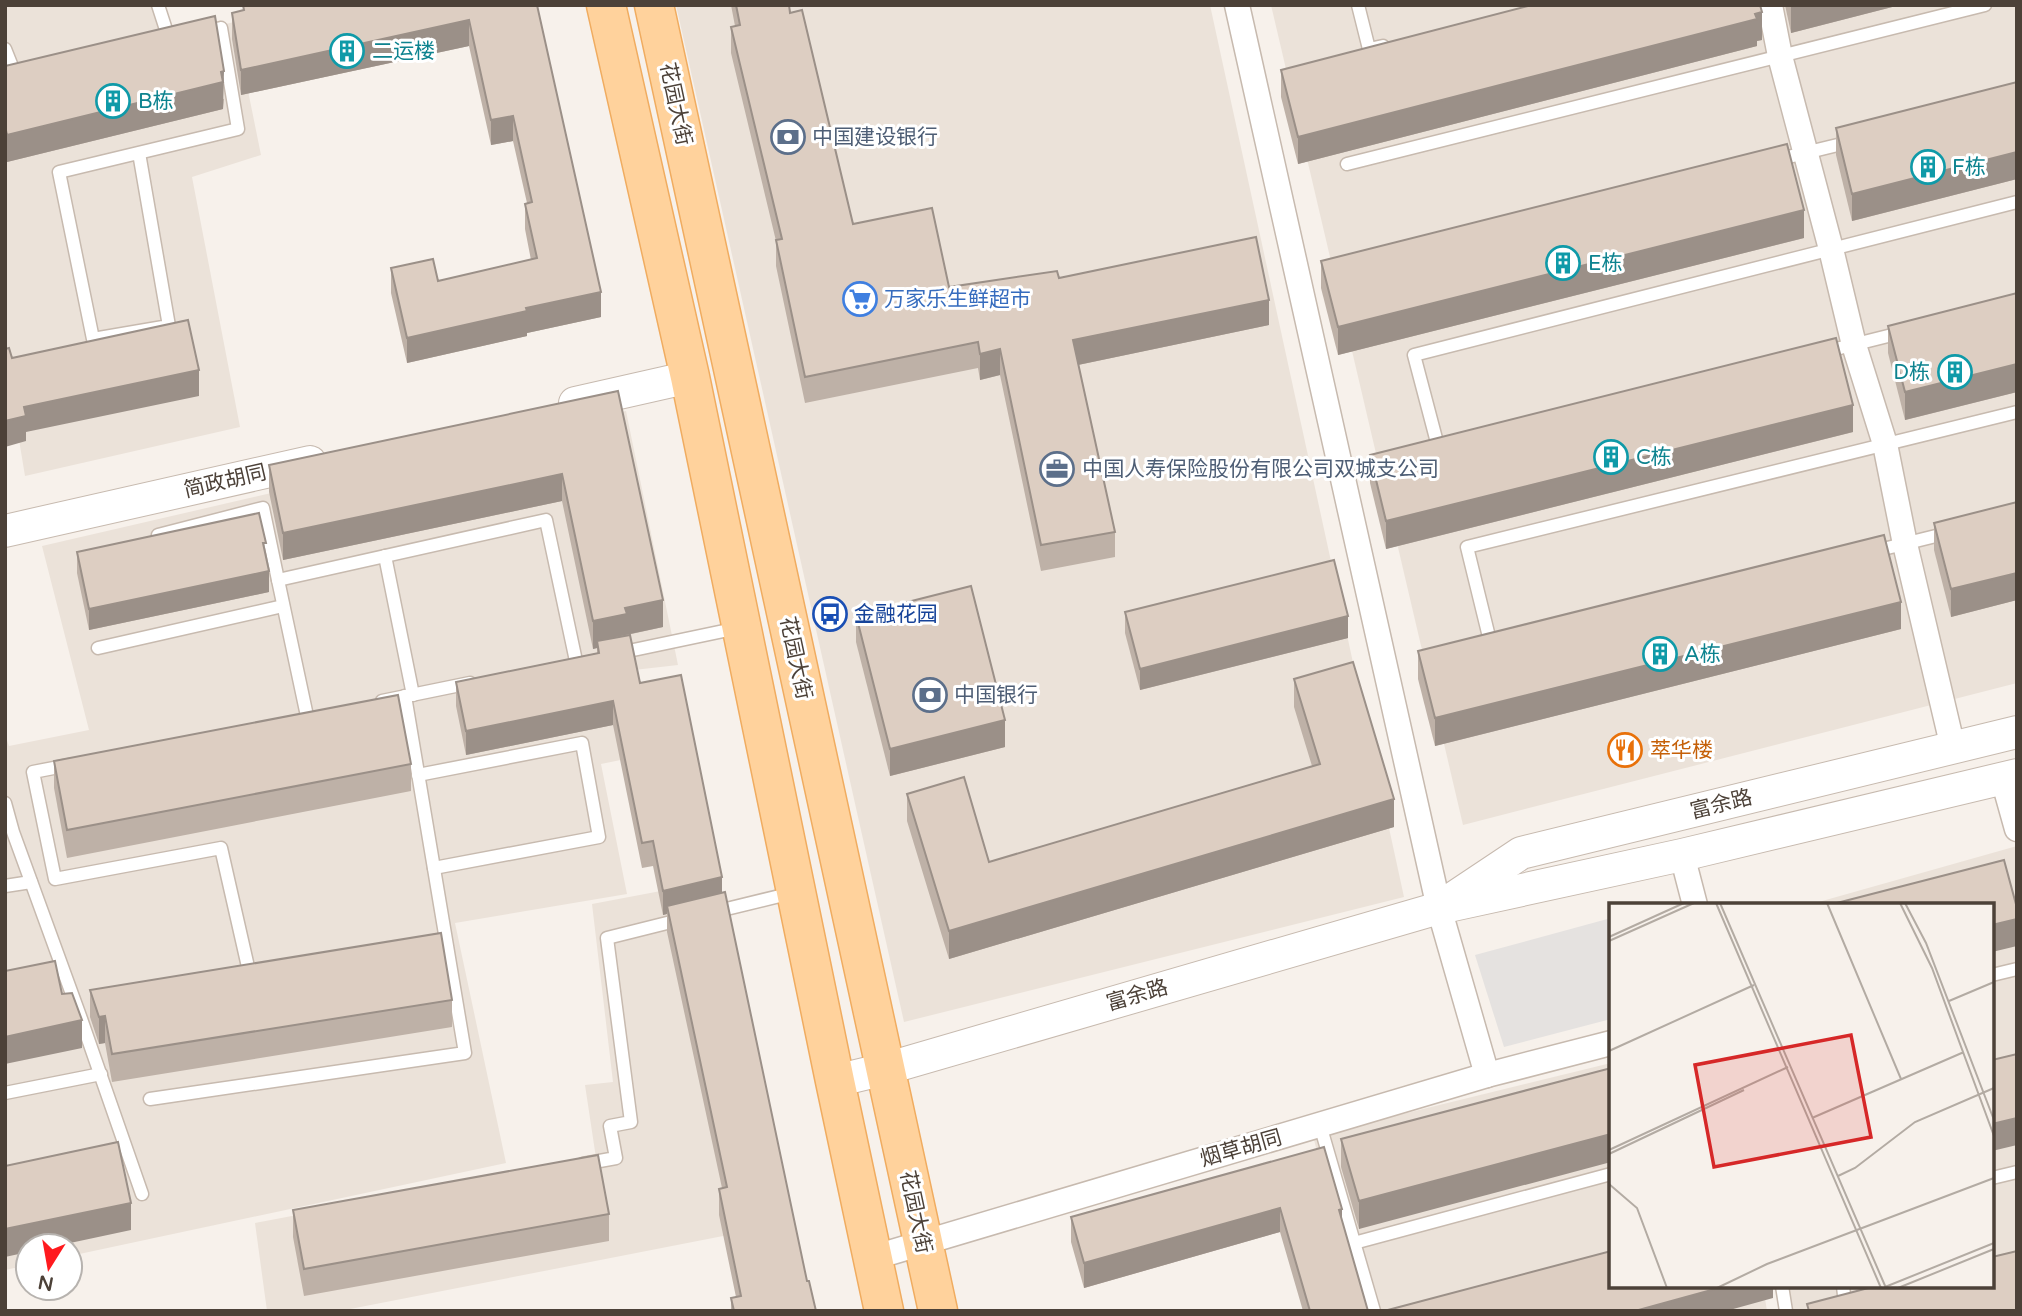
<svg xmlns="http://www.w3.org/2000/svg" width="2022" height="1316" font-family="'Varela Round','Noto Sans SC',sans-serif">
	<rect width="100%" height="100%" fill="#f7f1eb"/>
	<g fill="#ebe2d9">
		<polygon points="5,5 164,5 173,37 234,22 261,155 192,177 240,427 25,476 5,355"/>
		<polygon points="676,5 1210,5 1404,897 904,1022"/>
		<polygon points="1271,5 2017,5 2017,683 1463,825"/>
		<polygon points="626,411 678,665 634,670 650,754 601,764 627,894 455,923 506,1163 70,1256 70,1246 28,1246 28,1265 5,1270 5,735 9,746 89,730 42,546"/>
		<polygon points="2017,846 2017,1311 1790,1311 1786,1286 1992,1286 1992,905 1808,905"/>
		<polygon points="719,880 789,1223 340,1311 267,1311 255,1223 596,1158 585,1085 613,1082 592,904"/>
		<polygon points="1611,1063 1611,1286 1763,1286 1767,1311 1359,1311 1313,1136"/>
	</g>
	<polygon fill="#e5e2e0" points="1611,918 1611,1019 1504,1047 1475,955"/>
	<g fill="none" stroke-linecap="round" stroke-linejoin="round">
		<g stroke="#c7baaf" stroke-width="15">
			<g id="service">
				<polyline points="158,5 169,39 166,40"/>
				<polyline points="1358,5 1369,49 1383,46"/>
				<polyline points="5,49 15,74"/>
				<polyline points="139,153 169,326 93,339 59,172 238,129 221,28 203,32"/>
				<polyline points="1776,160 1850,142"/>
				<polyline points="1347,164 1985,5"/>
				<polyline points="1824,352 1904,332"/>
				<polyline points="1443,449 1439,450 1414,355 2017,202"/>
				<polyline points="158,535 263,508 278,580"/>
				<polyline points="1871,552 1948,533"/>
				<polyline points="385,556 413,695"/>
				<polyline points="1493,645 1491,645 1467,547 2017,412"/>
				<polyline points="98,648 283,606"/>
				<polyline points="619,653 738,628"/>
				<polyline points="382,701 470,683"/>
				<polyline points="307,716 278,580 546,520 576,661"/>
				<polyline points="69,765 33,772 55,879 221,848 251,980"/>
				<polyline points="418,775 582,743 599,837 434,868"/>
				<polyline points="5,803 13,832 80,1016 142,1194"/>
				<polyline points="5,886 31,882"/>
				<polyline points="714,912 792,893"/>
				<polyline points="427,952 447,949"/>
				<polyline points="1992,975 2017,969"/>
				<polyline points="5,1093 101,1074"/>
				<polyline points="150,1099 465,1053 405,696"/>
				<polyline points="1320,1125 1374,1311"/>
				<polyline points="583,1164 616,1158 610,1126 631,1122 607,938 683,919"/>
				<polyline points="1992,1178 2017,1172"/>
				<polyline points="1354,1243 1611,1174"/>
				<polyline points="1782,1286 1786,1311"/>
				<polyline points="1843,1286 1845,1304 1851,1303"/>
			</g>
		</g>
		<g stroke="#c7baaf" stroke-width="27">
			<g id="minor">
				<polyline points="1237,5 1439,908 1487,1075"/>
				<polyline points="1770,5 1780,56 1831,249 1854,345 1885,444 1905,544 1953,748"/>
				<polyline points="2003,779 2017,829"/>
				<polyline points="1682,855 1695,905"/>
				<polyline points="872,1258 1487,1075 1611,1043"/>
			</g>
		</g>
		<g stroke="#c7baaf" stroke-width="34">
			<g id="tertiary">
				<polyline points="575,403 690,377"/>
				<polyline points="5,531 310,462"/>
				<polyline points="1455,897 1521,853 2017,732"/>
				<polyline points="835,1081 885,1069 1439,908 1682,855 2017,775"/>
			</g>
		</g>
		<g stroke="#f0ac60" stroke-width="41">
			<g id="primary">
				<polyline points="606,5 690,377 835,1081 884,1311"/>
				<polyline points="654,5 938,1311"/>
			</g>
		</g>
		<use href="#service" stroke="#fff" stroke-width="12"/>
		<use href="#minor" stroke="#fff" stroke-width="24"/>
		<use href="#tertiary" stroke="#fff" stroke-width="32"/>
		<use href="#primary" stroke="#ffd29c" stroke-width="38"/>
	</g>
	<g fill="#beb1a7">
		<polygon points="243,5 537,5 601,317 527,333 527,336 407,363 391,293 391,268 438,281 531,260 525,229 525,204 527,203 513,141 491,145 469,46 241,95 232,39 232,13 243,11"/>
		<polygon points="731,5 789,5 853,224 949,287 1059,278 1269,325 1078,365 1115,532 1115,557 1041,571 1000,375 980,380 978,368 805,403 776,266 776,241 731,53 731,27 735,26"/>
		<polygon points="1785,5 1900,5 1791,33"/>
		<polygon points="1762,40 1757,41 1757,46 1298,164 1281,97 1281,70"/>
		<polygon points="5,66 224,99 223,109 7,162 5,154"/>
		<polygon points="2017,82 2017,179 1852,221 1836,155 1836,128"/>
		<polygon points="1804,238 1338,355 1321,288 1321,261"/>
		<polygon points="2017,293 2017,392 1905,420 1888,353 1888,326"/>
		<polygon points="618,391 663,627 627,635 640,683 722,893 807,1281 816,1311 731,1311 731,1298 736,1297 719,1215 719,1189 722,1188 667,932 667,914 663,915 653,866 642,868 613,725 466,755 456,706 456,682 597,653 597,648 593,649 562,501 283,560 269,492 269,465"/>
		<polygon points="1853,432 1386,549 1370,483 1370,455"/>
		<polygon points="2017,502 2017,600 1951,617 1934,550 1934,523"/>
		<polygon points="77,552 266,557 269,592 89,630 77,573"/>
		<polygon points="1125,612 1348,638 1140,690 1125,633"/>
		<polygon points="856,615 1005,747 890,776 856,642"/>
		<polygon points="1901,629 1435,746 1418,679 1418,651"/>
		<polygon points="1294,679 1394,827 949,959 907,821 907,794 989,862 1312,766 1294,707"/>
		<polygon points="54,761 411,764 411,791 67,858 54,788"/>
		<polygon points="90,990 452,1000 452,1027 112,1082 105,1043 99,1044 90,1017"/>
		<polygon points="1611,1068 1359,1229 1341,1167 1341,1139"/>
		<polygon points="1324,1147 1342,1222 1368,1311 1303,1311 1280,1232 1084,1288 1071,1242 1071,1217"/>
		<polygon points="293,1210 609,1214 609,1241 304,1296 293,1237"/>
	</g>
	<g fill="#9b9088">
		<polygon points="1791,5 1900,5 1791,33"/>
		<polygon points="1762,12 1762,40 1757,41 1757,46 1298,164 1298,137"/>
		<polygon points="469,20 469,46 241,95 241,70"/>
		<polygon points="224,71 223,109 7,162 7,135"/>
		<polygon points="513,116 513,141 491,145 491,120"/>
		<polygon points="2017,152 2017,179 1852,221 1852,194"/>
		<polygon points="1804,210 1804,238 1338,355 1338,327"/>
		<polygon points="601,292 601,317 527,333 527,336 407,363 407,338 526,308"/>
		<polygon points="1269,300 1269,325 1073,366 1073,340"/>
		<polygon points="1000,349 1000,375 980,380 980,354"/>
		<polygon points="2017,364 2017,392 1905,420 1905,392"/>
		<polygon points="199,370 199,396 26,432 26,441 5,447 5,421 24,407"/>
		<polygon points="1853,405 1853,432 1386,549 1386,521"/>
		<polygon points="562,474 562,501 283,560 283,533"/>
		<polygon points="269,571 269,592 89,630 89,609"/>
		<polygon points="2017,573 2017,600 1951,617 1951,589"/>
		<polygon points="663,600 663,627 597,641 597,648 593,649 593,621 625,608"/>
		<polygon points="1901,602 1901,629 1435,746 1435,718"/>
		<polygon points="1348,616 1348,638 1140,690 1140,669"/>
		<polygon points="613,701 613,725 466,755 466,731"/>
		<polygon points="1005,720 1005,747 890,776 890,749"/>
		<polygon points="1394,799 1394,827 949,959 949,931"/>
		<polygon points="5,835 7,835 7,862 5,863"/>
		<polygon points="722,877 722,901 667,906 667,914 663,915 663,891"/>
		<polygon points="2017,919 2017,946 1992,952 1992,925"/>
		<polygon points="105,1016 105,1043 99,1044 99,1017"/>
		<polygon points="82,1020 82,1048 5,1064 5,1037"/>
		<polygon points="2017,1118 2017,1145 1992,1151 1992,1124"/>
		<polygon points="1611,1134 1611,1162 1359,1229 1359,1201"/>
		<polygon points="131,1203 131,1230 56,1246 28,1246 28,1252 5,1257 5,1229"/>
		<polygon points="1280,1208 1280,1232 1084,1288 1084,1263"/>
		<polygon points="1342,1209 1342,1233 1339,1210"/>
		<polygon points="1726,1286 1773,1286 1773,1298 1726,1311 1635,1311"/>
	</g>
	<g fill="#ddcec2" stroke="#9b9088" stroke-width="2">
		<polygon points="243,5 537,5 601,292 526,308 527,311 407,338 391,268 433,259 438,281 537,258 525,204 532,202 513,116 491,120 469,20 241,70 232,13 244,10"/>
		<polygon points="736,5 789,5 790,13 802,10 853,224 932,208 949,287 1057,271 1059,278 1256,237 1269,300 1073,340 1115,532 1041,545 1000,349 980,354 978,342 805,377 776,240 782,239 731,27 740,25"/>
		<polygon points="1532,5 1760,5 1762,12 1755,14 1757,19 1298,137 1281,70"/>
		<polygon points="215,16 224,71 221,72 223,82 7,135 5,126 5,66"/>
		<polygon points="2017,82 2017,152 1852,194 1836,128"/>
		<polygon points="1787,144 1804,210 1338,327 1321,261"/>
		<polygon points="2017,293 2017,364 1905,392 1888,326"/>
		<polygon points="188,320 199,370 24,407 26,416 5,421 5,349 9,348 12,358"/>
		<polygon points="1836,338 1853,405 1386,521 1370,455"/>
		<polygon points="618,391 663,600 625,608 627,614 593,621 562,474 283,533 269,465"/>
		<polygon points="2017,502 2017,573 1951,589 1934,523"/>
		<polygon points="259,513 266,543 263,543 269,571 89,609 77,552"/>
		<polygon points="1884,535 1901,602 1435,718 1418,651"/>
		<polygon points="1334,560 1348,616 1140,669 1125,612"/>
		<polygon points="971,586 1005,720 890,749 856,615"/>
		<polygon points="630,635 640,683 681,675 722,877 663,891 653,841 642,843 613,701 466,731 456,682 599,653 597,641"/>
		<polygon points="1353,662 1394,799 949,931 907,794 964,777 989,862 1320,764 1294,679"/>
		<polygon points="398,695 411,764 67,830 54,761"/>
		<polygon points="2004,860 2017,908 2017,919 1992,925 1992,905 1829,905"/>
		<polygon points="725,892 807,1281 809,1281 816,1311 734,1311 731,1298 741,1296 719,1189 727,1187 667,906"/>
		<polygon points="441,933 452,1000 112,1054 105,1016 99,1017 90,990"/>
		<polygon points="55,961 62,994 72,993 82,1020 5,1037 5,971"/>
		<polygon points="2017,1054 2017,1118 1992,1124 1992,1060"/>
		<polygon points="1611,1068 1611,1134 1359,1201 1341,1139"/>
		<polygon points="118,1142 131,1203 5,1229 5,1166"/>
		<polygon points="1324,1147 1342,1209 1339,1210 1368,1311 1310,1311 1280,1208 1084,1263 1071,1217"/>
		<polygon points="598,1155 609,1214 304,1269 293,1210"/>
		<polygon points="1611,1251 1611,1286 1726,1286 1635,1311 1384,1311"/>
		<polygon points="2017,1251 2017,1311 1809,1311 1807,1304 1876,1286 1992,1286 1992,1257"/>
	</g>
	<defs>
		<g id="building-ring" transform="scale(1.75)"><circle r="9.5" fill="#fff" stroke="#0f9aa8" stroke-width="1.5"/><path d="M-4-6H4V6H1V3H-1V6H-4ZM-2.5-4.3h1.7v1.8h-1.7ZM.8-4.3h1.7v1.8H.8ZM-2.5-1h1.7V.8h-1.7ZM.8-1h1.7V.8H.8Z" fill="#0f9aa8"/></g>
		<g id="bank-ring" transform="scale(1.75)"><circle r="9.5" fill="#fff" stroke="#5c6f8a" stroke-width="1.5"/><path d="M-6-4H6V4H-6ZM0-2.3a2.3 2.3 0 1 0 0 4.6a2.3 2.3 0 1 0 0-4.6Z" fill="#5c6f8a"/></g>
		<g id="supermarket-ring" transform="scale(1.75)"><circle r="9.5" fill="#fff" stroke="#3f7fe0" stroke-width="1.5"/><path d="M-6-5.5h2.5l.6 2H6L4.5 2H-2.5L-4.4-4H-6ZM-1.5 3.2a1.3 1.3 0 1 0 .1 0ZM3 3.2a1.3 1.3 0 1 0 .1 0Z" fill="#3f7fe0"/></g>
		<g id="office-ring" transform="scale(1.75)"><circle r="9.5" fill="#fff" stroke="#5c6f8a" stroke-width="1.5"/><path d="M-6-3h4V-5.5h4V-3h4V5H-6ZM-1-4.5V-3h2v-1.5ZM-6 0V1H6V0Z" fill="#5c6f8a"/></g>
		<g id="bus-ring" transform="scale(1.75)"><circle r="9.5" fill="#fff" stroke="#1a4fb4" stroke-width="1.5"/><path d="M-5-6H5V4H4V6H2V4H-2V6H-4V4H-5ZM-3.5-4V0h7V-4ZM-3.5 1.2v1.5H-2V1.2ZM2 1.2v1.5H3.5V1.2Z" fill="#1a4fb4"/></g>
		<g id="restaurant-ring" transform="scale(1.75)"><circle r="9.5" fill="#fff" stroke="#e8710a" stroke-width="1.5"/><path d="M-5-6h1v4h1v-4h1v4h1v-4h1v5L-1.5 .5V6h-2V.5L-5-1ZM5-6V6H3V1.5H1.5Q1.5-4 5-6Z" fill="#e8710a"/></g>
	</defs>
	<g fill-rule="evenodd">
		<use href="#building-ring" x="347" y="51"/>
		<use href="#building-ring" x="113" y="101"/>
		<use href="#bank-ring" x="788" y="137"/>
		<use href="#building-ring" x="1928" y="167"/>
		<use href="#building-ring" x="1563" y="263"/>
		<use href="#supermarket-ring" x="860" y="299"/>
		<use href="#building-ring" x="1955" y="372"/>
		<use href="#building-ring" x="1611" y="457"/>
		<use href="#office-ring" x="1057" y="469"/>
		<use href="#bus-ring" x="830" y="614"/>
		<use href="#building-ring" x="1660" y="654"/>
		<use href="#bank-ring" x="930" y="695"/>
		<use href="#restaurant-ring" x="1625" y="750"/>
	</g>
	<g text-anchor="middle" stroke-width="6" stroke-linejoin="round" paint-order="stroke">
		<g font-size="21" fill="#0d838f" stroke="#fff" text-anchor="start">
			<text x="372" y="58">二运楼</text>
			<text x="138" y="108">B栋</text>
			<text x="1952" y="174">F栋</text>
			<text x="1588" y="270">E栋</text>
			<text x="1930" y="379" text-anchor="end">D栋</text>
			<text x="1636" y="464">C栋</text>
			<text x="1684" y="661">A栋</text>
		</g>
		<g font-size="21" fill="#4c4138" stroke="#fff">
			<text transform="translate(676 104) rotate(78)" y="7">花园大街</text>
			<text transform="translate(225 481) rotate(-13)" y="7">简政胡同</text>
			<text transform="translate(796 658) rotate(78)" y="7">花园大街</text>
			<text transform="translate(1721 804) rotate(-14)" y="7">富余路</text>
			<text transform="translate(1137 995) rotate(-16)" y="7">富余路</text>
			<text transform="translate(1241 1148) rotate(-16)" y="7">烟草胡同</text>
			<text transform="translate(916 1212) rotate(78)" y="7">花园大街</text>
		</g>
		<g font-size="21" fill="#4e5e75" stroke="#fff" text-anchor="start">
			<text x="812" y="144">中国建设银行</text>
			<text x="1082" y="476">中国人寿保险股份有限公司双城支公司</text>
			<text x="954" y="702">中国银行</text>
		</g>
		<g font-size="21" fill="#366cbe" stroke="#fff" text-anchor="start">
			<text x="884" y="306">万家乐生鲜超市</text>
		</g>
		<g font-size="21" fill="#164399" stroke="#fff" text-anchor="start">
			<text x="854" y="621">金融花园</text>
		</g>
		<g font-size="21" fill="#c56008" stroke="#fff" text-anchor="start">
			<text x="1650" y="757">萃华楼</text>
		</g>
	</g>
	<g transform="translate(1609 903)">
		<rect width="385" height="385" fill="#f7f1eb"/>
		<path fill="none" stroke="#b3aba3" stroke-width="2" d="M107,0L272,385M111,0L277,385M218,0L292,176M291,0L323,65L385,233M296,0L317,40L385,217M0,34L75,0M0,38L85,0M340,98L385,79M0,148L145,82M203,215L355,149M0,247L179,164M0,251L135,187M229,273L246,265L306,219L385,185M0,281L28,305L58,385M276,384L385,340M108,385L158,361L385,275M289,385L385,346"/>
		<path fill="#d62828" fill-opacity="0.15" stroke="#d62828" stroke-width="3.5" d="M242,132L262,234L105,264L86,162Z"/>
		<rect width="385" height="385" fill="none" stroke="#4c4138" stroke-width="3.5"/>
	</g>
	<rect width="2022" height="1316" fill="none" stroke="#4c4138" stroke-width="14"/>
	<g transform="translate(49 1267) rotate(191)"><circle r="33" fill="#ffffff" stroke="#b7b3af" stroke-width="2"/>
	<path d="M0-5L12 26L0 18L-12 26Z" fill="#ff1a1e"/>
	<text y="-10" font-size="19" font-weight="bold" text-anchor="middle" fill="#4c4138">N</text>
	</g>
</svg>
